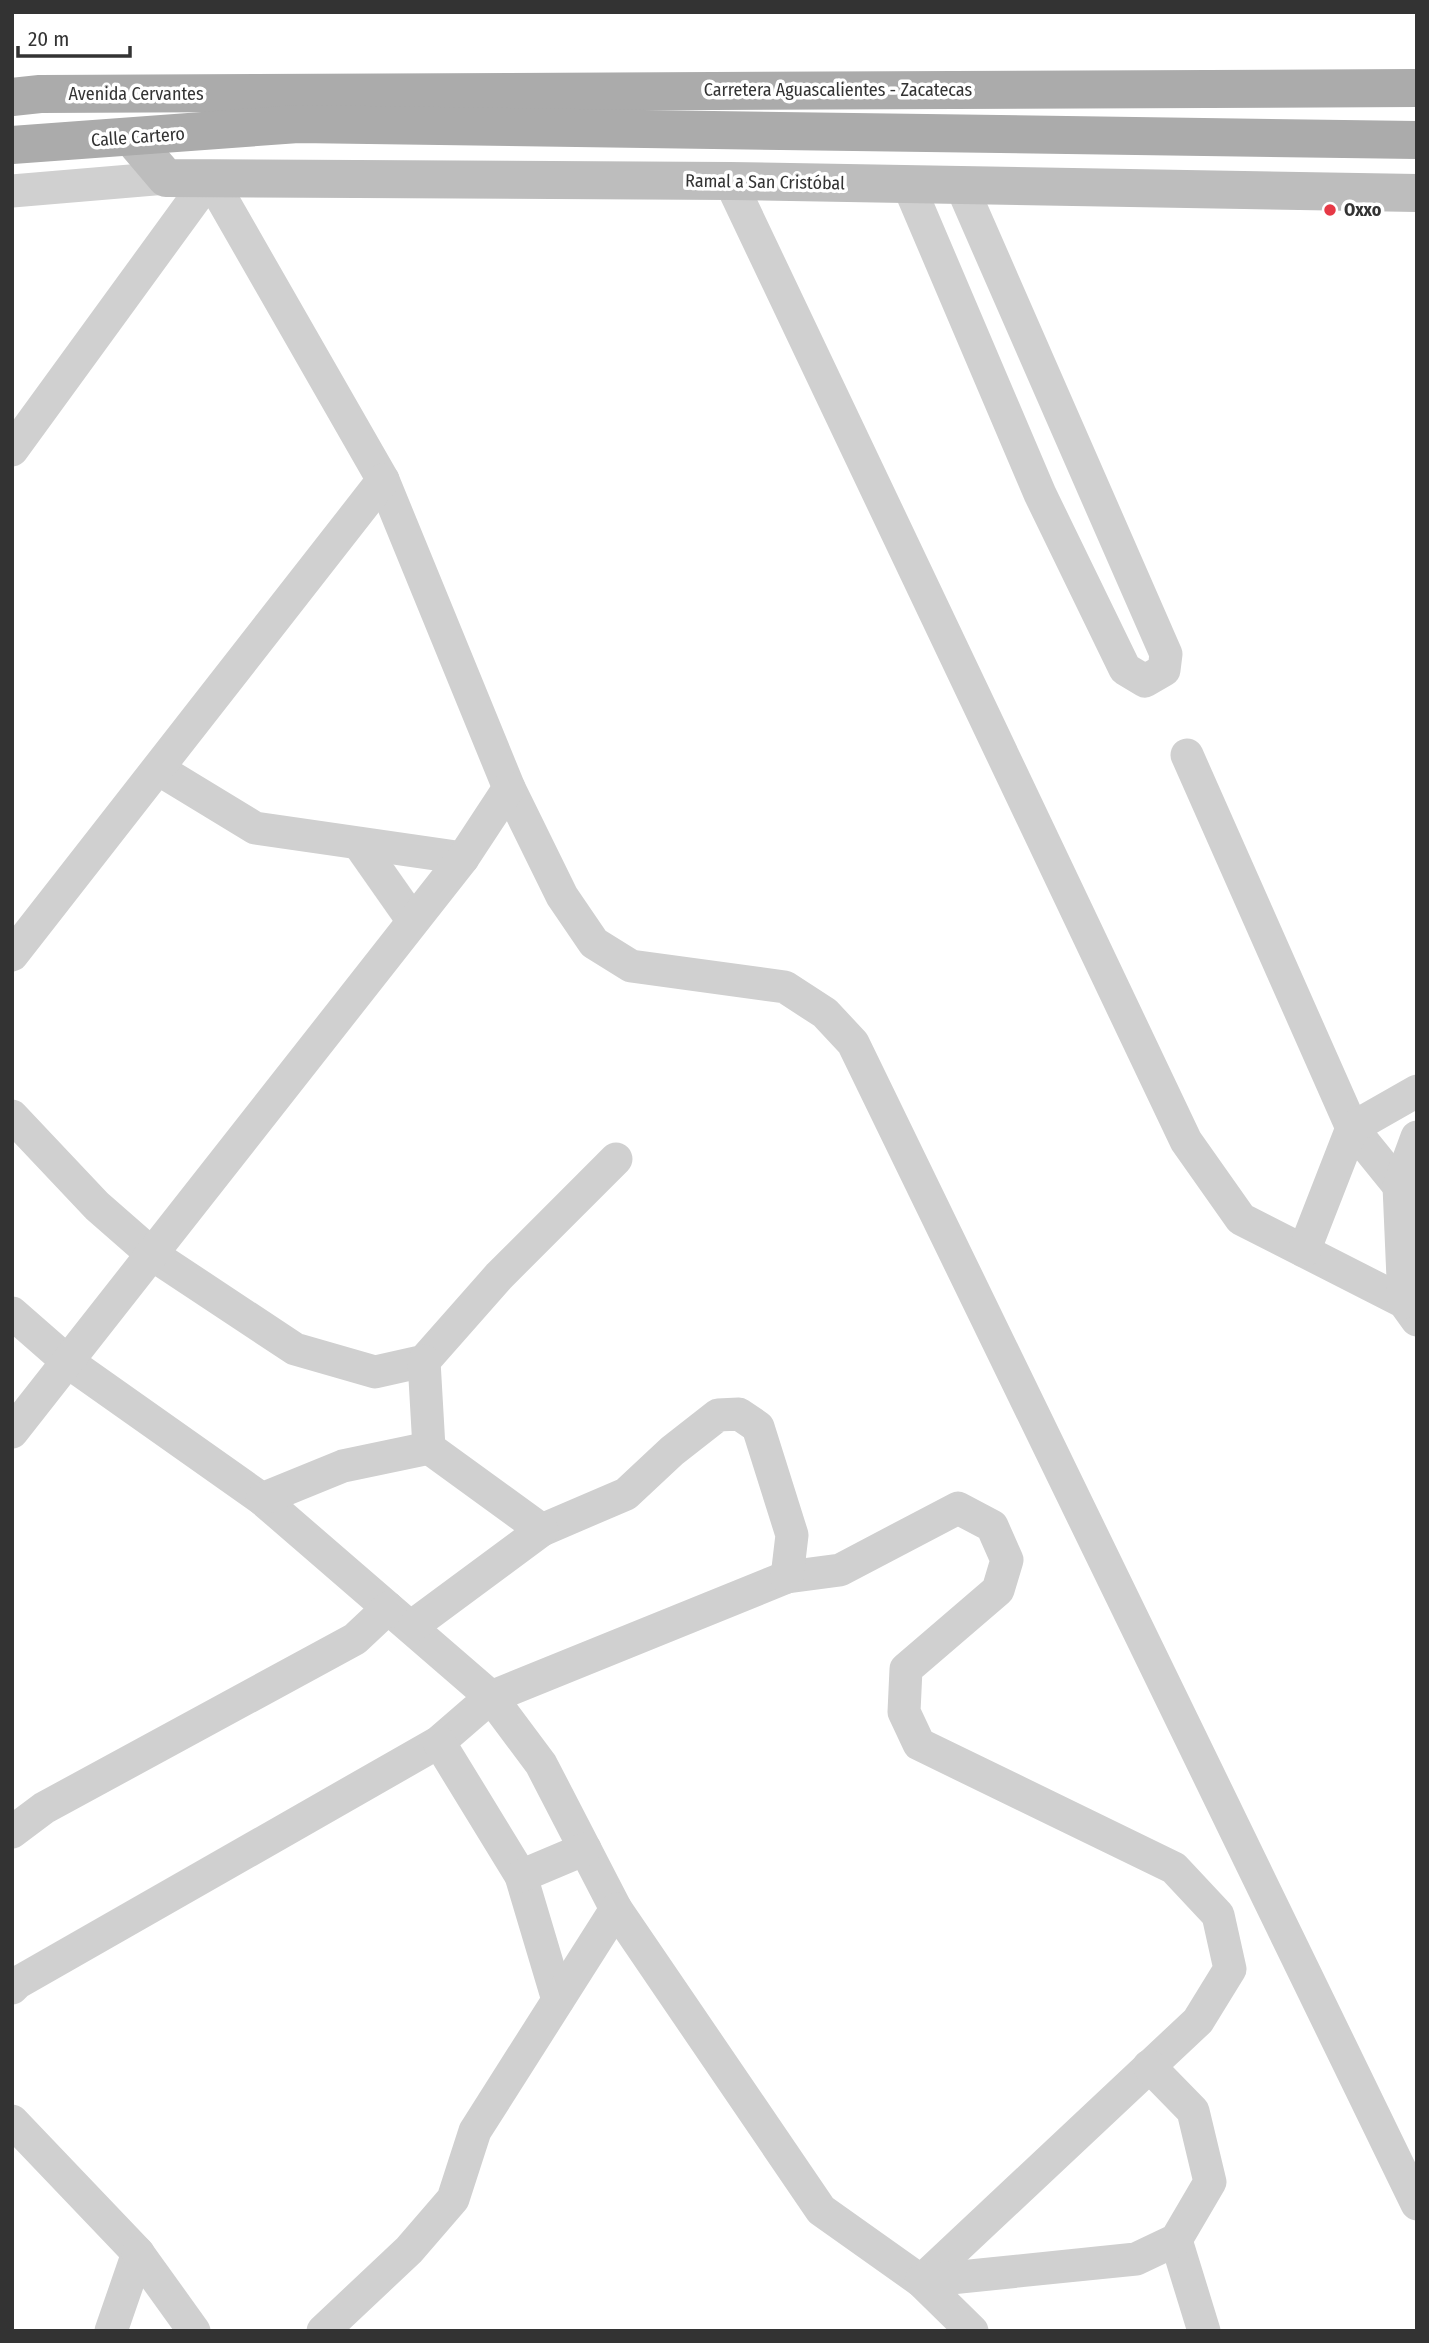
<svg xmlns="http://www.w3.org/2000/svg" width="1429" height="2343" font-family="'Fira Sans Condensed',sans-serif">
	<rect width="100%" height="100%" fill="#fff"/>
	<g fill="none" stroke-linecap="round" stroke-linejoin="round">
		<g stroke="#d0d0d0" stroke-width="33">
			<polyline points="730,181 1186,1141 1241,1219 1404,1302 1417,1320"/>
			<polyline points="908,184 1040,494 1125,669 1145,681 1164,670 1166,654 961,185"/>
			<polyline points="12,191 166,178"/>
			<polyline points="12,450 210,178 383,480 509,788 562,896 594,943 631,966 785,987 825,1013 853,1043 1417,2204"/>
			<polyline points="1187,755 1352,1128 1399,1186"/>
			<polyline points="158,769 255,828 463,858"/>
			<polyline points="359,844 413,921"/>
			<polyline points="12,955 383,480"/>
			<polyline points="12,1116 97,1206 153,1255 295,1349 375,1372 424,1361 499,1276 616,1159"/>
			<polyline points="1304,1251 1352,1128 1417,1091"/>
			<polyline points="1404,1302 1399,1186 1417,1137"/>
			<polyline points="12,1313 68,1362 262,1499 491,1697 541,1764 616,1909 821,2210 921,2281 1198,2021 1230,1969 1218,1915 1174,1868 919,1744 904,1712 906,1669 998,1590 1007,1560 992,1526 958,1508 840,1570 787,1577 491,1697 439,1742 17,1983 12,1988"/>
			<polyline points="12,1432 463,858 509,788"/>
			<polyline points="262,1499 343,1466 429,1448"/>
			<polyline points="542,1530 626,1494 672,1451 718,1415 739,1414 758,1427 792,1535 787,1577"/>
			<polyline points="411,1627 542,1530 429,1448 424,1361"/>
			<polyline points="439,1742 521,1876 558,2000"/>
			<polyline points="12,1832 44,1808 355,1639 388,1608"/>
			<polyline points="521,1876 585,1849"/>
			<polyline points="12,2121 138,2253 111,2331"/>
			<polyline points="1176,2240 1204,2331"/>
			<polyline points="138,2253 194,2331"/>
			<polyline points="323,2331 409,2250 453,2199 475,2131 616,1909"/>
			<polyline points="972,2331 921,2281 1136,2259 1176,2240 1210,2182 1193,2111 1149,2066"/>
		</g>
		<polyline stroke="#bdbdbd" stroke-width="38" points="132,138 166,178 730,181 1417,193"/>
		<g stroke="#ababab" stroke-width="38">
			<polyline points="12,97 40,94 1417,88"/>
			<polyline points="12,145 298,124 1417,140"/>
		</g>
	</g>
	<circle fill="#e63946" stroke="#fff" stroke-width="2.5" cx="1330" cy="210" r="7"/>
	<g text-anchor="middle" stroke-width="7" stroke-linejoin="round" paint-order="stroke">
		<g font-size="18" fill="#333" stroke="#fff">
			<text x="838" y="96">Carretera Aguascalientes - Zacatecas</text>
			<text x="136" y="100">Avenida Cervantes</text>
			<text transform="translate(138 137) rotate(-4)" y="6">Calle Cartero</text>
			<text transform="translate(765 182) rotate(1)" y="6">Ramal a San Cristóbal</text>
		</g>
		<g font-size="18" font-weight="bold" fill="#333" stroke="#fff" text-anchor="start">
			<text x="1344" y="216">Oxxo</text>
		</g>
	</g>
	<rect width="1429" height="2343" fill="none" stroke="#333333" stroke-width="28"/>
	<path d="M18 46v10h112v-10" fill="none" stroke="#333333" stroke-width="3.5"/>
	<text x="28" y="46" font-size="21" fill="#333333" stroke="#ffffff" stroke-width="5" paint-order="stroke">20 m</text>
</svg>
